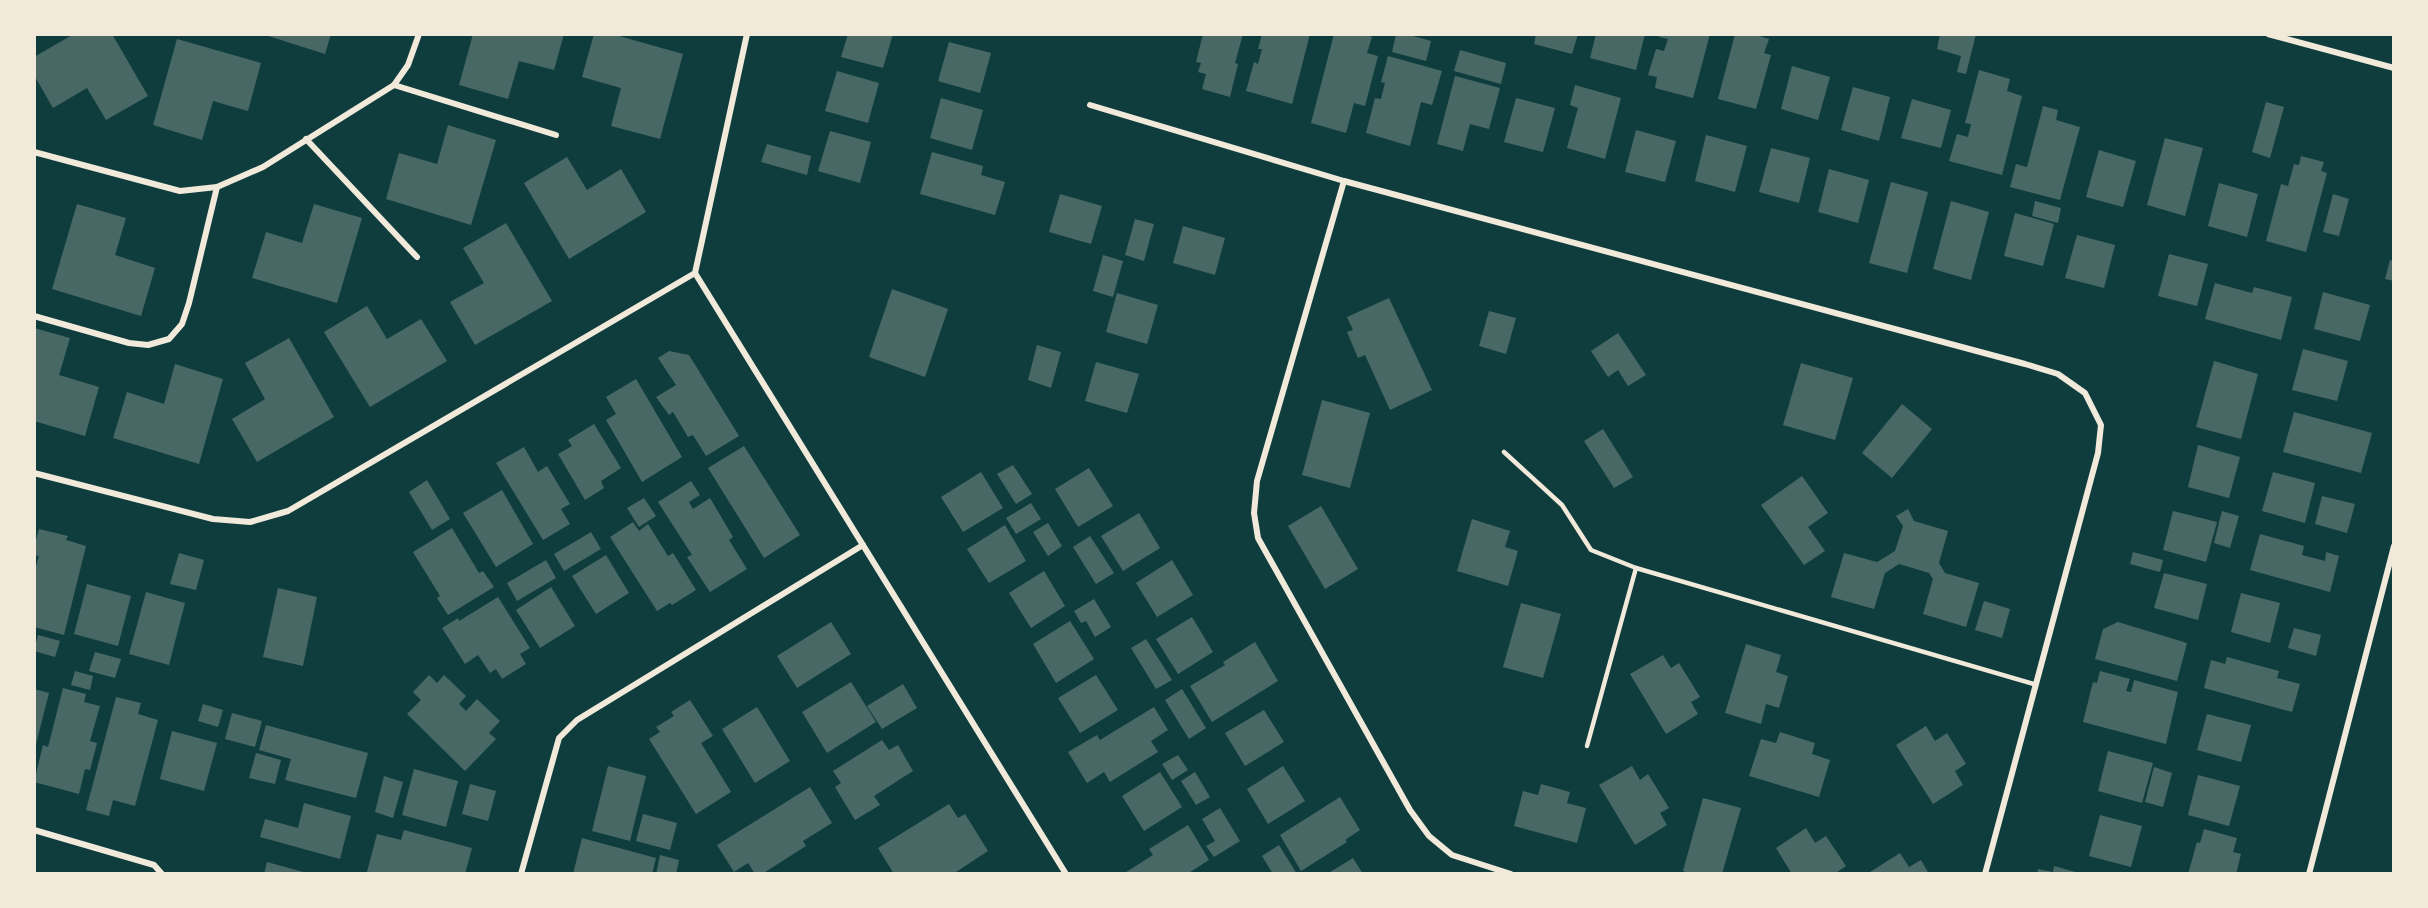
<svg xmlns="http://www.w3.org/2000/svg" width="2428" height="908" font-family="Quicksand,sans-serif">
	<rect width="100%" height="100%" fill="#0f3d3e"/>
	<g fill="#486865">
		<polygon points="74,34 112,34 148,96 106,120 87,88 53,108 34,75 34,57"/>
		<polygon points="262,34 331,34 325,54"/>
		<polygon points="473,34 564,34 554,70 519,61 508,99 459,85"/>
		<polygon points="594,34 612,34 683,54 660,139 611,126 621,88 582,77"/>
		<polygon points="848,34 893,34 883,68 841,57"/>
		<polygon points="1203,34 1243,34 1235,63 1238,64 1230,97 1202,89 1206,74 1198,72 1201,63 1196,62"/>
		<polygon points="1262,34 1310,34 1292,104 1246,91 1254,62 1258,64 1262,49 1258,49"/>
		<polygon points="1334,34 1363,34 1372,37 1367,53 1378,56 1365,106 1354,103 1346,133 1311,123"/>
		<polygon points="1396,34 1406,34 1431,41 1426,61 1392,52"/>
		<polygon points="1536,34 1578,34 1572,54 1534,44"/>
		<polygon points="1596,34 1645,34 1636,70 1590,58"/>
		<polygon points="1660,34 1710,34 1693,98 1655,88 1657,77 1648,75 1656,49 1664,51 1668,39 1659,37"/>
		<polygon points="1735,34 1753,34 1769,39 1764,53 1771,55 1756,109 1718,99"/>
		<polygon points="1940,34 1976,34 1966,74 1957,72 1961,56 1937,49"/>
		<polygon points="177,39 261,63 248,111 213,101 202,140 153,125"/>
		<polygon points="949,42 991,53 980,93 938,81"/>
		<polygon points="1460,50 1506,63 1501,84 1454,71"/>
		<polygon points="1388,56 1442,71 1432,105 1421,102 1410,146 1366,133 1375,98 1381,99 1385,83 1381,82"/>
		<polygon points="1792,66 1830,77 1818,120 1781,109"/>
		<polygon points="1979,70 2010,79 2007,91 2022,96 2002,175 1949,161 1957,134 1968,137 1971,124 1965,123"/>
		<polygon points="837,71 879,83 868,123 825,111"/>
		<polygon points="1455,76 1500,88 1489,129 1470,124 1463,151 1437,144"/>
		<polygon points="1575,85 1621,98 1605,159 1567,148 1578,108 1570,105"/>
		<polygon points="1853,87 1890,97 1879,141 1841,130"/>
		<polygon points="941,98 983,110 972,150 930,138"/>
		<polygon points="1516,98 1555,108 1543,152 1504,142"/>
		<polygon points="1912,99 1951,110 1941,148 1901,138"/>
		<polygon points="2266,102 2284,107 2270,158 2252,152"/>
		<polygon points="2043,106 2058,110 2056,120 2080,127 2060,200 2010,187 2016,164 2027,167"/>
		<polygon points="448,125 496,140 471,225 386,199 399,153 437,164"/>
		<polygon points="1636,130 1676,141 1665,182 1625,172"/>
		<polygon points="830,131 871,142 860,183 818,171"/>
		<polygon points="1706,135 1747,146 1735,192 1695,181"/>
		<polygon points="2165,138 2203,148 2185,216 2147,205"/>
		<polygon points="767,144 811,156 807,175 761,162"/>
		<polygon points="1771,148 1810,158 1799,203 1759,192"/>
		<polygon points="2099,150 2136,161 2123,207 2086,197"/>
		<polygon points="932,152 983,166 981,175 1005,182 995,215 920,194"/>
		<polygon points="2301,156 2324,162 2321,171 2327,173 2306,252 2266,241 2281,184 2288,186 2294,164 2299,165"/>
		<polygon points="567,157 587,190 621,169 646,212 569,259 524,183"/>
		<polygon points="1829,169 1869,180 1858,223 1818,212"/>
		<polygon points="1891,182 1928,192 1907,273 1869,263"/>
		<polygon points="2219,183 2258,194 2247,237 2208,226"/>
		<polygon points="1060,194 1102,206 1091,244 1049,232"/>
		<polygon points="2333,194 2349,199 2339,236 2323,232"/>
		<polygon points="1951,201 1989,212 1971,280 1933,269"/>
		<polygon points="2035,201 2061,208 2058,223 2032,216"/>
		<polygon points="77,204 126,218 115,255 155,268 141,316 52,289"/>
		<polygon points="314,204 362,218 337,303 252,278 266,232 302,243"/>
		<polygon points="2015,213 2054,224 2043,266 2004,256"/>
		<polygon points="1135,219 1154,224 1144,261 1125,255"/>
		<polygon points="506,223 552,301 475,345 450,302 484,283 463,248"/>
		<polygon points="1183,226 1225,238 1215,275 1173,263"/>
		<polygon points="2077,235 2115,245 2104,288 2065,278"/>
		<polygon points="2169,254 2208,264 2197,306 2158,296"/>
		<polygon points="1103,255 1123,261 1113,297 1093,291"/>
		<polygon points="2390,260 2394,261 2394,281 2385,279"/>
		<polygon points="2215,283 2252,293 2254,287 2292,297 2281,340 2205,319"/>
		<polygon points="892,289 948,309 925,377 869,357"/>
		<polygon points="2323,292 2370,305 2360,341 2314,329"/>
		<polygon points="1117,293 1158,305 1147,344 1106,332"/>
		<polygon points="1389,298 1432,390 1390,410 1365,355 1358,358 1347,332 1353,330 1347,317"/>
		<polygon points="367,306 387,339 421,319 447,361 370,407 324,332"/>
		<polygon points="1489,311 1516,318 1506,354 1479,346"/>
		<polygon points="34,328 70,338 59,375 99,387 85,436 34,421"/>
		<polygon points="1618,333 1646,375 1628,386 1618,370 1608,377 1591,351"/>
		<polygon points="289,338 334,417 257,462 232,419 265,399 245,363"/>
		<polygon points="1037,345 1061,352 1051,388 1028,380"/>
		<polygon points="2303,349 2348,361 2337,401 2292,390"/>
		<polygon points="669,351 689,355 739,436 706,456 693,435 688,437 673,412 669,415 656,397 676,385 658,358"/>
		<polygon points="2214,361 2258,374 2241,439 2196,427"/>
		<polygon points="1096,362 1139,374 1127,413 1085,401"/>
		<polygon points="1801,363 1853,378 1835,440 1783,425"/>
		<polygon points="175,364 223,379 199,464 113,438 127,392 164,404"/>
		<polygon points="636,379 682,457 642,482 606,420 616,414 606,397"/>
		<polygon points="1322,400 1370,413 1350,488 1302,475"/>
		<polygon points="1902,404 1932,429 1892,478 1862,453"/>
		<polygon points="2294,412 2372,433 2361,473 2283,452"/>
		<polygon points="594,424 621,468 601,481 604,488 585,500 558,454 572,446 568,440"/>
		<polygon points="1603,429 1633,477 1614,488 1584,441"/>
		<polygon points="2198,445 2240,457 2229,498 2188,487"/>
		<polygon points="744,446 800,535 764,558 708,468"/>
		<polygon points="524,447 538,472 547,466 570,504 561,509 570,524 543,540 496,463"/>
		<polygon points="1013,465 1032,494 1016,504 997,474"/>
		<polygon points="1089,468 1113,506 1078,527 1055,489"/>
		<polygon points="981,472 1003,508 963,532 941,497"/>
		<polygon points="2273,472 2315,483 2305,523 2262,511"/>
		<polygon points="1802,476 1828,513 1808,527 1825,551 1804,565 1761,505"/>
		<polygon points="427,480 450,519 432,530 409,492"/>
		<polygon points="691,481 700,495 689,502 693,509 710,498 733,537 729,540 747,569 710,592 687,557 692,555 658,502"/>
		<polygon points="502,490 533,544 496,567 463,513"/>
		<polygon points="2322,496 2355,504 2347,533 2315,524"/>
		<polygon points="644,498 656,516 639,527 627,508"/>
		<polygon points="1031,503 1041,519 1016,534 1006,518"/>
		<polygon points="1321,506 1358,569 1325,589 1288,526"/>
		<polygon points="1908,509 1914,521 1948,531 1939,563 1945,573 1979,583 1966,627 1923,614 1933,579 1929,573 1899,564 1885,573 1874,609 1831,597 1844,553 1877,562 1895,551 1903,526 1896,516"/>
		<polygon points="2173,511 2217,522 2206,562 2163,550"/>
		<polygon points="2222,511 2239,516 2230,548 2214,543"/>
		<polygon points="1139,513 1160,548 1123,571 1101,536"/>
		<polygon points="1472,519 1510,531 1505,547 1518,551 1508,586 1457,571"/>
		<polygon points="633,522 639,531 648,524 668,556 673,553 696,590 672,605 670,603 657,611 610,537"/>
		<polygon points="1048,523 1062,546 1048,556 1033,532"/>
		<polygon points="1005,525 1026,561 989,583 967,549"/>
		<polygon points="452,528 479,573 483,571 494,587 448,615 437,598 440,596 413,552"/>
		<polygon points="39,529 68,536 66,540 86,546 64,635 34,627 34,573 39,556 34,555 34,547"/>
		<polygon points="591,532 601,549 564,571 554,554"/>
		<polygon points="2260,534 2304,546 2302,555 2325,561 2326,552 2339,556 2330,592 2250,570"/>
		<polygon points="1090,536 1114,573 1096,584 1073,547"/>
		<polygon points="2133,552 2163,560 2160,572 2130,564"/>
		<polygon points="179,553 204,560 196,590 170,584"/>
		<polygon points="606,555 629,593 596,614 572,576"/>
		<polygon points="546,560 556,578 517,601 507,583"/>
		<polygon points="1172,560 1193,595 1157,617 1136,583"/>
		<polygon points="1044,571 1065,606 1031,628 1009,593"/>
		<polygon points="2164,573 2207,584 2198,620 2154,608"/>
		<polygon points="87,584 131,596 118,646 74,634"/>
		<polygon points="551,587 575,626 540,648 516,610"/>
		<polygon points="278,588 317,597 303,666 263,657"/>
		<polygon points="146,592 185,603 169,665 129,654"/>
		<polygon points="2241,593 2280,603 2270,643 2231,632"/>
		<polygon points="498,597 530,648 520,654 526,664 502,679 496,669 490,673 478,655 465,664 442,628 458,618 459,621"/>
		<polygon points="1094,599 1111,627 1095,637 1086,621 1081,623 1074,611"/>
		<polygon points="1984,601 2010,609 2002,638 1975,630"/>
		<polygon points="1521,603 1561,614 1543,678 1503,667"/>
		<polygon points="1192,617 1213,652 1178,674 1156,639"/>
		<polygon points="1070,621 1094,659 1056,683 1033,644"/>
		<polygon points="831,622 851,654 797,688 777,656"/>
		<polygon points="2118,622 2187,643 2177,681 2095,659 2103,629"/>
		<polygon points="2294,628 2321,635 2316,656 2288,648"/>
		<polygon points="38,635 60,641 55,657 34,651"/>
		<polygon points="1146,639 1172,680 1156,689 1131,648"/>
		<polygon points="1255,642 1278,681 1212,722 1190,686 1225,665 1223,662"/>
		<polygon points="1746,644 1781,655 1776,672 1788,676 1779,708 1766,704 1761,724 1725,713"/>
		<polygon points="95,652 121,659 115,678 89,671"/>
		<polygon points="1663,655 1671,668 1679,663 1700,697 1691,702 1698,714 1666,734 1630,674"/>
		<polygon points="2227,657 2279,671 2277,678 2300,684 2292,712 2204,688 2211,660 2225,664"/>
		<polygon points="75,671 93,676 90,690 71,685"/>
		<polygon points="2100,671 2130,679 2126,691 2131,692 2134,680 2178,692 2166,744 2083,722 2093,682 2097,683"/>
		<polygon points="429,675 437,683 444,675 466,696 459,704 466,711 477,699 500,721 489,733 496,739 465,771 407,714 421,700 413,692"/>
		<polygon points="1096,675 1118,710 1080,733 1058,698"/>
		<polygon points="851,682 876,722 827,753 802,712"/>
		<polygon points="903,684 917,708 882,729 867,706"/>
		<polygon points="63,688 86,694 84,702 100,706 90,741 97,743 90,770 85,769 79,794 34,782 43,745 48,747"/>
		<polygon points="34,689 49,693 35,748 34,748"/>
		<polygon points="1182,689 1206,728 1189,739 1165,700"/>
		<polygon points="116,697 141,703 138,714 158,720 135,806 113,800 109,816 86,810"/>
		<polygon points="690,700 713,736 701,743 731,792 696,814 649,739 660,732 656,727 674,716 671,712"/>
		<polygon points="203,704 223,710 218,727 198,721"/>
		<polygon points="757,707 790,761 755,783 722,729"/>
		<polygon points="1154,707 1168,730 1151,741 1158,752 1110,782 1104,772 1087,783 1068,752 1097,735 1100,740"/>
		<polygon points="1264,710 1284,742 1245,766 1225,733"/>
		<polygon points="232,713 262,721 255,747 225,739"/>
		<polygon points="2207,714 2251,725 2241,762 2197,750"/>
		<polygon points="266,725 368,753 356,798 285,780 291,759 259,750"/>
		<polygon points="1926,726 1935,741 1947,733 1966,764 1955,771 1963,785 1933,804 1896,745"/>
		<polygon points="172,731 217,743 204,791 160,779"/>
		<polygon points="1780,732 1815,743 1812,754 1830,760 1819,797 1749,776 1761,739 1776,743"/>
		<polygon points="882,740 889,750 898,745 913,771 874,796 880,805 855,820 835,787 841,783 833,771"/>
		<polygon points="2108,751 2153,763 2142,803 2098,791"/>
		<polygon points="256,753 281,760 275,784 249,778"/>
		<polygon points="1178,755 1188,770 1172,780 1162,764"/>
		<polygon points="608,766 646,776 630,841 592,831"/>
		<polygon points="1283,766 1305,801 1268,824 1247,789"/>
		<polygon points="1632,766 1640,780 1648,774 1669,808 1660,813 1667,825 1635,845 1599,785"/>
		<polygon points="2154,767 2172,773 2163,807 2145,802"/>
		<polygon points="414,769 458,781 446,827 402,815"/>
		<polygon points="1160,772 1182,807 1144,831 1122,796"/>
		<polygon points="1195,772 1210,797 1196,805 1181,781"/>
		<polygon points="2198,775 2240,786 2229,826 2188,815"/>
		<polygon points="384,776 403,782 393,818 375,812"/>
		<polygon points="470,784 496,791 488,821 462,814"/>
		<polygon points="1541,784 1570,792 1567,803 1586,808 1577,843 1514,826 1523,791 1538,795"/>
		<polygon points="810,787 832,823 803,841 806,846 762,874 755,874 748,863 734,872 717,845"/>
		<polygon points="1340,797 1360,830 1345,840 1347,842 1301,871 1280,835"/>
		<polygon points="1703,798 1741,808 1722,874 1691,874 1683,871"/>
		<polygon points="304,803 351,816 340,859 260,837 265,819 298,828"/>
		<polygon points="949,804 958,818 965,814 988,851 953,874 894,874 878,848"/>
		<polygon points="1220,808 1240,841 1214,857 1206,846 1215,841 1202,819"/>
		<polygon points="643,814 677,823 670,850 636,841"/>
		<polygon points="2100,815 2142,826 2131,867 2089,856"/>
		<polygon points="1188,825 1209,860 1187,874 1123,874 1153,855 1149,849"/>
		<polygon points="1806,828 1815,843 1826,836 1846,866 1834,874 1792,874 1776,848"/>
		<polygon points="2204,829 2237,838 2233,852 2241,854 2236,874 2188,874 2197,842 2200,843"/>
		<polygon points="404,830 472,848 465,874 367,872 377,834 401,840"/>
		<polygon points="582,838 656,858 652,874 573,874"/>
		<polygon points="1279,845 1297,874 1273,874 1262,856"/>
		<polygon points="1900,853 1909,867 1921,860 1929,874 1871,874 1870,872"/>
		<polygon points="660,855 679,860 676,874 656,874"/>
		<polygon points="1353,858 1363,874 1327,874"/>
		<polygon points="267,862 307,873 307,874 264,874"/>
		<polygon points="2054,866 2079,873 2079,874 2037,874 2038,869 2053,872"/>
	</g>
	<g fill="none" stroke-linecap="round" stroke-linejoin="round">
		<g stroke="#f1e9da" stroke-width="4.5">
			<polyline points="1504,452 1562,505 1591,550 1636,568 2034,684"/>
			<polyline points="1587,746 1636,568"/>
		</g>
		<g stroke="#f1e9da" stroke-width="6">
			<polyline points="2268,34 2394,68"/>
			<polyline points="394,85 556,135"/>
			<polyline points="1090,105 1344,181 2025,364 2058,374 2085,393 2101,425 2098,453 1985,874"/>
			<polyline points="306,139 417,257"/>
			<polyline points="34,152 180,191 217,187 263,167 394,85 408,65 419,34"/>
			<polyline points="1344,181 1257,481 1254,513 1258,538 1410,810 1429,836 1452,855 1511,874"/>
			<polyline points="695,273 1066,874"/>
			<polyline points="34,316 129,343 148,345 169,339 182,324 189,303 217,187"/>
			<polyline points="34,473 213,519 250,522 288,511 695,273 747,34"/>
			<polyline points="34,830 154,865 162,874"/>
			<polyline points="521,874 559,738 577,720 863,545"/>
			<polyline points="2309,874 2394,546"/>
		</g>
	</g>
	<rect width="2428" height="908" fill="none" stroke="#f1e9da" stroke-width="72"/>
</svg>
